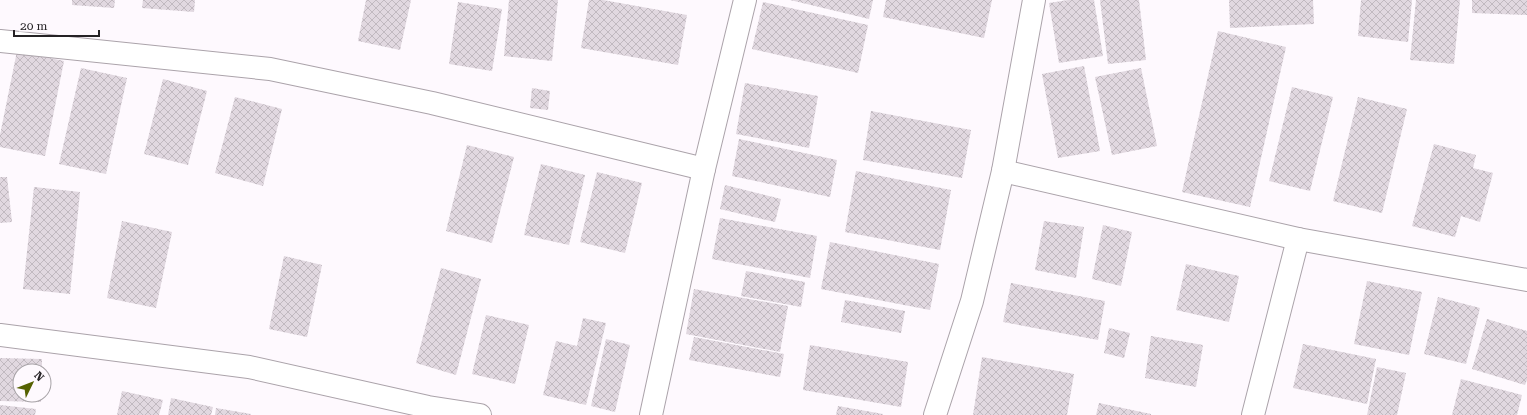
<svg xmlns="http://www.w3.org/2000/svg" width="1527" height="415" font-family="'Roboto Serif',serif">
	<defs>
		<pattern id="building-cross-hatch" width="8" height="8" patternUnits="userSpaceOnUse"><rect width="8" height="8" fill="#e1d8e0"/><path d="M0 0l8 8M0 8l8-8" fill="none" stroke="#c1b9c0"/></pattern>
	</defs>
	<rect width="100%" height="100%" fill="#fef9fe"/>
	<g fill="url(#building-cross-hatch)">
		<polygon points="72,0 115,0 114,8 72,5"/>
		<polygon points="143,0 195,0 194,12 142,8"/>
		<polygon points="366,0 411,0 400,50 358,41"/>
		<polygon points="509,0 558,0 552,61 504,56"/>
		<polygon points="589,0 603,0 687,15 678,65 581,48"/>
		<polygon points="790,0 873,0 869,19"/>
		<polygon points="886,0 992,0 984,38 883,17"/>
		<polygon points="1068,0 1094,0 1103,56 1059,63 1049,3"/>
		<polygon points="1100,0 1139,0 1146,60 1108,64"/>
		<polygon points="1229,0 1313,0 1314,24 1230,28"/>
		<polygon points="1361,0 1412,0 1408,42 1358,36"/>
		<polygon points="1416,0 1460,0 1454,64 1410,60"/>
		<polygon points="1472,0 1527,0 1527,15 1472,13"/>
		<polygon points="458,2 502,9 492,71 449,64"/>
		<polygon points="763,2 868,25 858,73 752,49"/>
		<polygon points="1218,31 1286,47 1250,207 1182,192"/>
		<polygon points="17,51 64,61 45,156 0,147 0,135"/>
		<polygon points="1084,66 1100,151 1058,158 1042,74"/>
		<polygon points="81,68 127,78 106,174 59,164"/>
		<polygon points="1141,68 1157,146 1112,155 1095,77"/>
		<polygon points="163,79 207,91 188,165 144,154"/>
		<polygon points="745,83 818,96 809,148 736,134"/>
		<polygon points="1292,87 1333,97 1310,191 1269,181"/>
		<polygon points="532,88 550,91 548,110 530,108"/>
		<polygon points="235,97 282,109 263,186 215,173"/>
		<polygon points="1358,97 1407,109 1382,213 1333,201"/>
		<polygon points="871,111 971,130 962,178 863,160"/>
		<polygon points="739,139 837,160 830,197 732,176"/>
		<polygon points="1434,144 1476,155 1473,168 1493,173 1480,222 1461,216 1455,237 1412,226"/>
		<polygon points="467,145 514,157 492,243 446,231"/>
		<polygon points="541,164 585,175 569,245 524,235"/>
		<polygon points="856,171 951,190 940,250 845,232"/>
		<polygon points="597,172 642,183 625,253 580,242"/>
		<polygon points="0,177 7,177 12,222 0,223"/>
		<polygon points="725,185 781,199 775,222 720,209"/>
		<polygon points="34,187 80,192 70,294 23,289"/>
		<polygon points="720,218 817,236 810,278 712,259"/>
		<polygon points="122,221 172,232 156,308 107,298"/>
		<polygon points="1044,221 1084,227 1076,278 1035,270"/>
		<polygon points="1103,225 1132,232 1121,286 1092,279"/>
		<polygon points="830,242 939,264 930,310 821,289"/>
		<polygon points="284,256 322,265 307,337 269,329"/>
		<polygon points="1186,264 1239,276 1229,322 1176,310"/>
		<polygon points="441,268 481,279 456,375 416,363"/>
		<polygon points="746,271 805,282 801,307 741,296"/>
		<polygon points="1367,281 1422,292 1409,355 1354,344"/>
		<polygon points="1011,283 1105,301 1098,340 1003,322"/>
		<polygon points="694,289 788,306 780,352 686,334"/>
		<polygon points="1438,297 1480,308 1466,364 1424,354"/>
		<polygon points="845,300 905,311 901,333 841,322"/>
		<polygon points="486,315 529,325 515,384 472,374"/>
		<polygon points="583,318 606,323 586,405 543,395 556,341 577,346"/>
		<polygon points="1487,319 1527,331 1527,380 1525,385 1472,369"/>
		<polygon points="1109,328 1130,333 1124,358 1104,353"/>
		<polygon points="1151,336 1203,345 1196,387 1145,378"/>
		<polygon points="694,337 784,354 780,377 689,360"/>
		<polygon points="606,339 630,345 615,412 591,406"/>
		<polygon points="1303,344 1376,359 1367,404 1293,388"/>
		<polygon points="810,345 908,362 901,407 803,390"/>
		<polygon points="982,357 1074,374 1067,415 973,415"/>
		<polygon points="0,358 42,359 42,371 20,371 20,395 41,395 41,402 0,401"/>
		<polygon points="1377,367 1406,373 1397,415 1367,415"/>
		<polygon points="1461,379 1522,395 1517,415 1452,415"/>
		<polygon points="122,391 163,400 159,415 117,415"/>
		<polygon points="171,398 213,407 211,415 168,415"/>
		<polygon points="1099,403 1151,414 1151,415 1096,415"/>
		<polygon points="0,405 36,409 35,415 0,415"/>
		<polygon points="838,406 883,414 883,415 836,415"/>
		<polygon points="216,408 251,414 251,415 215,415"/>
	</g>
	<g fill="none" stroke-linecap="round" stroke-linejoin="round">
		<g stroke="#aba3aa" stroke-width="24">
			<g id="minor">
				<polyline points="0,41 270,69 432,103 704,169"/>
				<polyline points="1003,171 1298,239 1527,280"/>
				<polyline points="0,335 249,367 428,407 480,415"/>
				<polyline points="651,415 704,169 745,0"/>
				<polyline points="935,415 972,301 1003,171 1034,0"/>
				<polyline points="1253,415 1298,239"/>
			</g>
		</g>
		<use href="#minor" stroke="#fff" stroke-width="22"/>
	</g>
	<g transform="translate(32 383) rotate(47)"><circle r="19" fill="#fef9fe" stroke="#a7a3a7"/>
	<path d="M0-3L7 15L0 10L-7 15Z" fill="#556101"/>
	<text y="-6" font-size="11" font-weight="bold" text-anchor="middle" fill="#252225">N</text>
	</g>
	<path d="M14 30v6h85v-6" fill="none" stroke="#252225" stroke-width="2"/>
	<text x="20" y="30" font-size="12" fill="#252225" stroke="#fef9fe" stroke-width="3" paint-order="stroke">20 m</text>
</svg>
